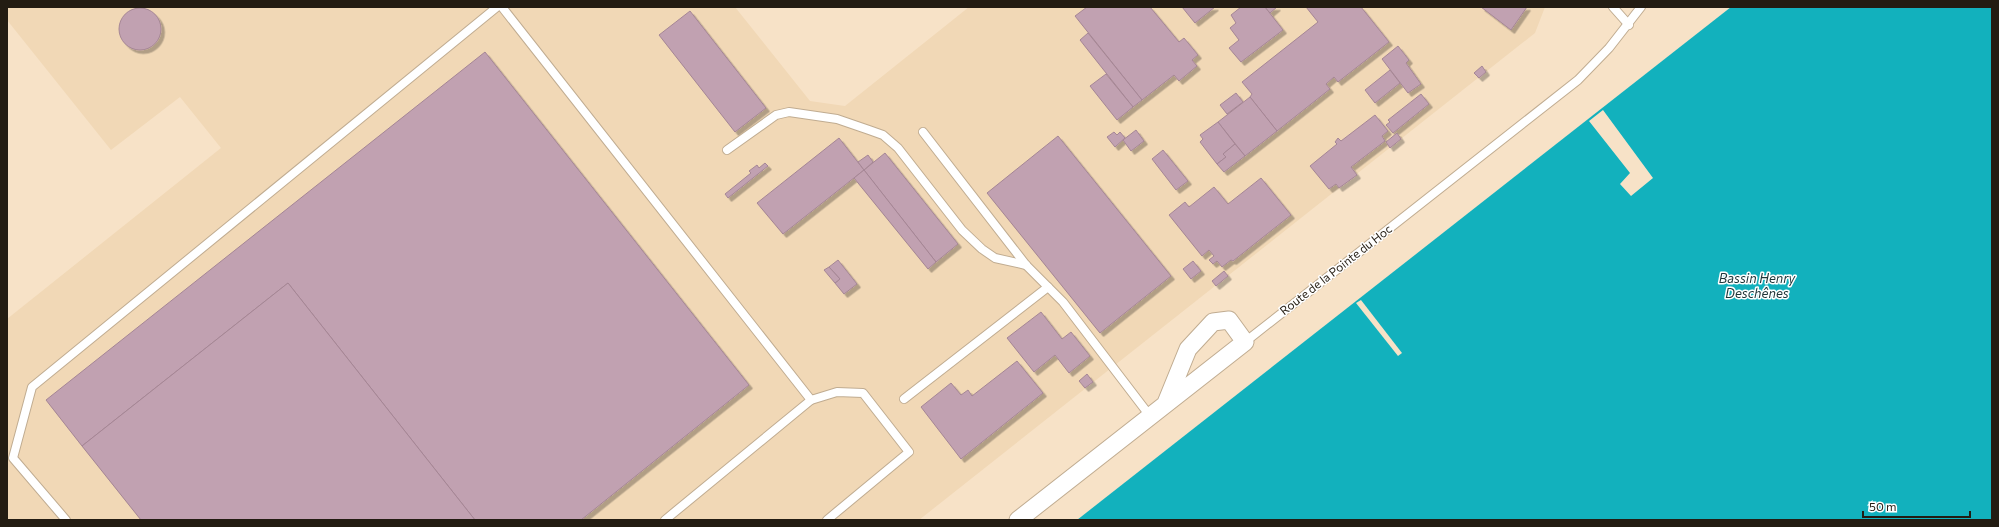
<svg xmlns="http://www.w3.org/2000/svg" width="1999" height="527" font-family="Commissioner,sans-serif">
	<defs>
		<filter id="shadow"><feDropShadow dx="3.5" dy="3.5" stdDeviation="0" flood-color="#0004"/></filter>
	</defs>
	<rect width="100%" height="100%" fill="#f7e2c7"/>
	<polygon fill="#f1d8b6" points="7,7 735,7 810,101 845,106 969,7 1545,7 1535,33 919,520 7,520 7,319 221,148 180,97 111,150 7,20"/>
	<polygon fill="#12b1bd" points="1731,7 1992,7 1992,520 1077,520"/>
	<g fill="#f7e2c7">
		<polygon points="1603,110 1653,178 1631,196 1620,184 1630,173 1589,121"/>
		<polygon points="1361,300 1402,353 1398,356 1356,303"/>
	</g>
	<g fill="#c1a1b1" stroke="#a58695" filter="url(#shadow)">
		<polygon points="1087,7 1150,7 1179,42 1184,38 1198,55 1192,60 1197,66 1179,81 1174,75 1142,100 1075,16"/>
		<polygon points="1182,7 1215,7 1195,23"/>
		<polygon points="1241,7 1265,7 1283,30 1241,62 1229,48 1239,40 1230,28 1236,23 1231,15"/>
		<polygon points="1265,7 1277,7 1270,13"/>
		<polygon points="1306,7 1361,7 1389,42 1338,82 1334,77 1326,84 1330,89 1277,131 1250,97 1252,94 1242,82 1318,22"/>
		<polygon points="1481,7 1527,7 1511,30"/>
		<circle cx="140" cy="29" r="21"/>
		<polygon points="690,11 766,108 735,132 659,35"/>
		<polygon points="1088,33 1142,100 1133,107 1080,40"/>
		<polygon points="1398,46 1409,60 1406,63 1421,84 1408,93 1382,59"/>
		<polygon points="485,52 749,385 581,520 475,520 288,283 82,446 46,400"/>
		<polygon points="1482,66 1486,72 1479,78 1474,73"/>
		<polygon points="1390,70 1400,83 1375,103 1365,90"/>
		<polygon points="1106,74 1133,107 1117,120 1090,86"/>
		<polygon points="1236,93 1243,102 1227,114 1220,105"/>
		<polygon points="1421,94 1429,104 1393,133 1386,125 1390,122 1388,120"/>
		<polygon points="1250,97 1277,131 1245,156 1218,122"/>
		<polygon points="1375,115 1388,131 1382,136 1385,141 1351,167 1357,175 1339,188 1336,184 1329,189 1310,166 1337,144 1335,142 1338,138 1341,141"/>
		<polygon points="1218,122 1235,144 1223,154 1226,157 1217,164 1200,142 1203,139 1200,135"/>
		<polygon points="1136,130 1144,141 1131,151 1123,140"/>
		<polygon points="1114,132 1117,135 1120,132 1125,138 1115,147 1107,137"/>
		<polygon points="1397,133 1401,139 1390,148 1386,142"/>
		<polygon points="1058,136 1171,276 1100,333 987,193"/>
		<polygon points="839,138 864,170 783,234 757,203"/>
		<polygon points="1235,144 1245,156 1224,172 1217,164 1226,157 1223,154"/>
		<polygon points="1163,150 1188,181 1176,190 1152,159"/>
		<polygon points="885,153 958,244 936,262 864,170"/>
		<polygon points="868,155 873,162 864,170 858,162"/>
		<polygon points="765,163 768,166 728,198 725,194 751,173 749,171 757,165 759,168"/>
		<polygon points="864,170 936,262 928,269 854,178"/>
		<polygon points="1261,178 1291,215 1233,261 1231,260 1222,267 1217,261 1213,264 1209,260 1214,256 1209,250 1202,256 1169,215 1185,202 1189,207 1214,187 1228,204"/>
		<polygon points="838,260 857,284 844,294 835,283 840,279 829,267"/>
		<polygon points="1193,261 1201,271 1191,279 1183,269"/>
		<polygon points="829,267 840,279 835,283 824,270"/>
		<polygon points="1224,271 1228,276 1216,286 1212,281"/>
		<polygon points="288,283 475,520 141,520 82,446"/>
		<polygon points="1041,312 1062,339 1071,332 1090,356 1069,373 1055,355 1034,372 1007,338"/>
		<polygon points="1017,361 1043,393 961,459 921,407 951,383 961,395 968,390 972,396"/>
		<polygon points="1087,374 1093,382 1085,388 1079,381"/>
	</g>
	<g fill="none" stroke-linecap="round" stroke-linejoin="round">
		<g stroke="#c0ac91" stroke-width="10">
			<g id="service">
				<polyline points="502,7 811,400 665,520"/>
				<polyline points="1613,7 1629,25"/>
				<polyline points="923,132 1026,265 1063,302 1150,416"/>
				<polyline points="727,150 776,115 789,112 837,119 869,130 883,135 898,148 962,230 982,249 995,258 1026,265"/>
				<polyline points="1245,342 1578,80 1609,48 1641,7"/>
				<polyline points="904,399 1048,287"/>
				<polyline points="811,400 837,392 863,393 909,452 827,520"/>
				<polyline points="66,520 13,458 32,387 497,7"/>
			</g>
		</g>
		<g stroke="#c0ac91" stroke-width="19">
			<polyline id="minor" points="1018,520 1245,342 1229,320 1213,322 1188,349 1166,403"/>
		</g>
		<use href="#service" stroke="#fff" stroke-width="8"/>
		<use href="#minor" stroke="#fff" stroke-width="17"/>
	</g>
	<g text-anchor="middle" stroke-width="3" stroke-linejoin="round" paint-order="stroke">
		<g font-size="12" fill="#231c12" stroke="#fff">
			<text transform="translate(1336 270) rotate(-38)" y="4">Route de la Pointe du Hoc</text>
		</g>
		<g font-size="13" font-style="italic" fill="#1e3538" stroke="#fff">
			<text x="1757" y="283">Bassin Henry<tspan x="1757" dy="15">Deschênes</tspan></text>
		</g>
	</g>
	<rect width="1999" height="527" fill="none" stroke="#231c12" stroke-width="16"/>
	<path d="M1863 511v6h107v-6" fill="none" stroke="#231c12" stroke-width="2"/>
	<text x="1869" y="511" font-size="12" fill="#231c12" stroke="#ffffff" stroke-width="3" paint-order="stroke">50 m</text>
</svg>
